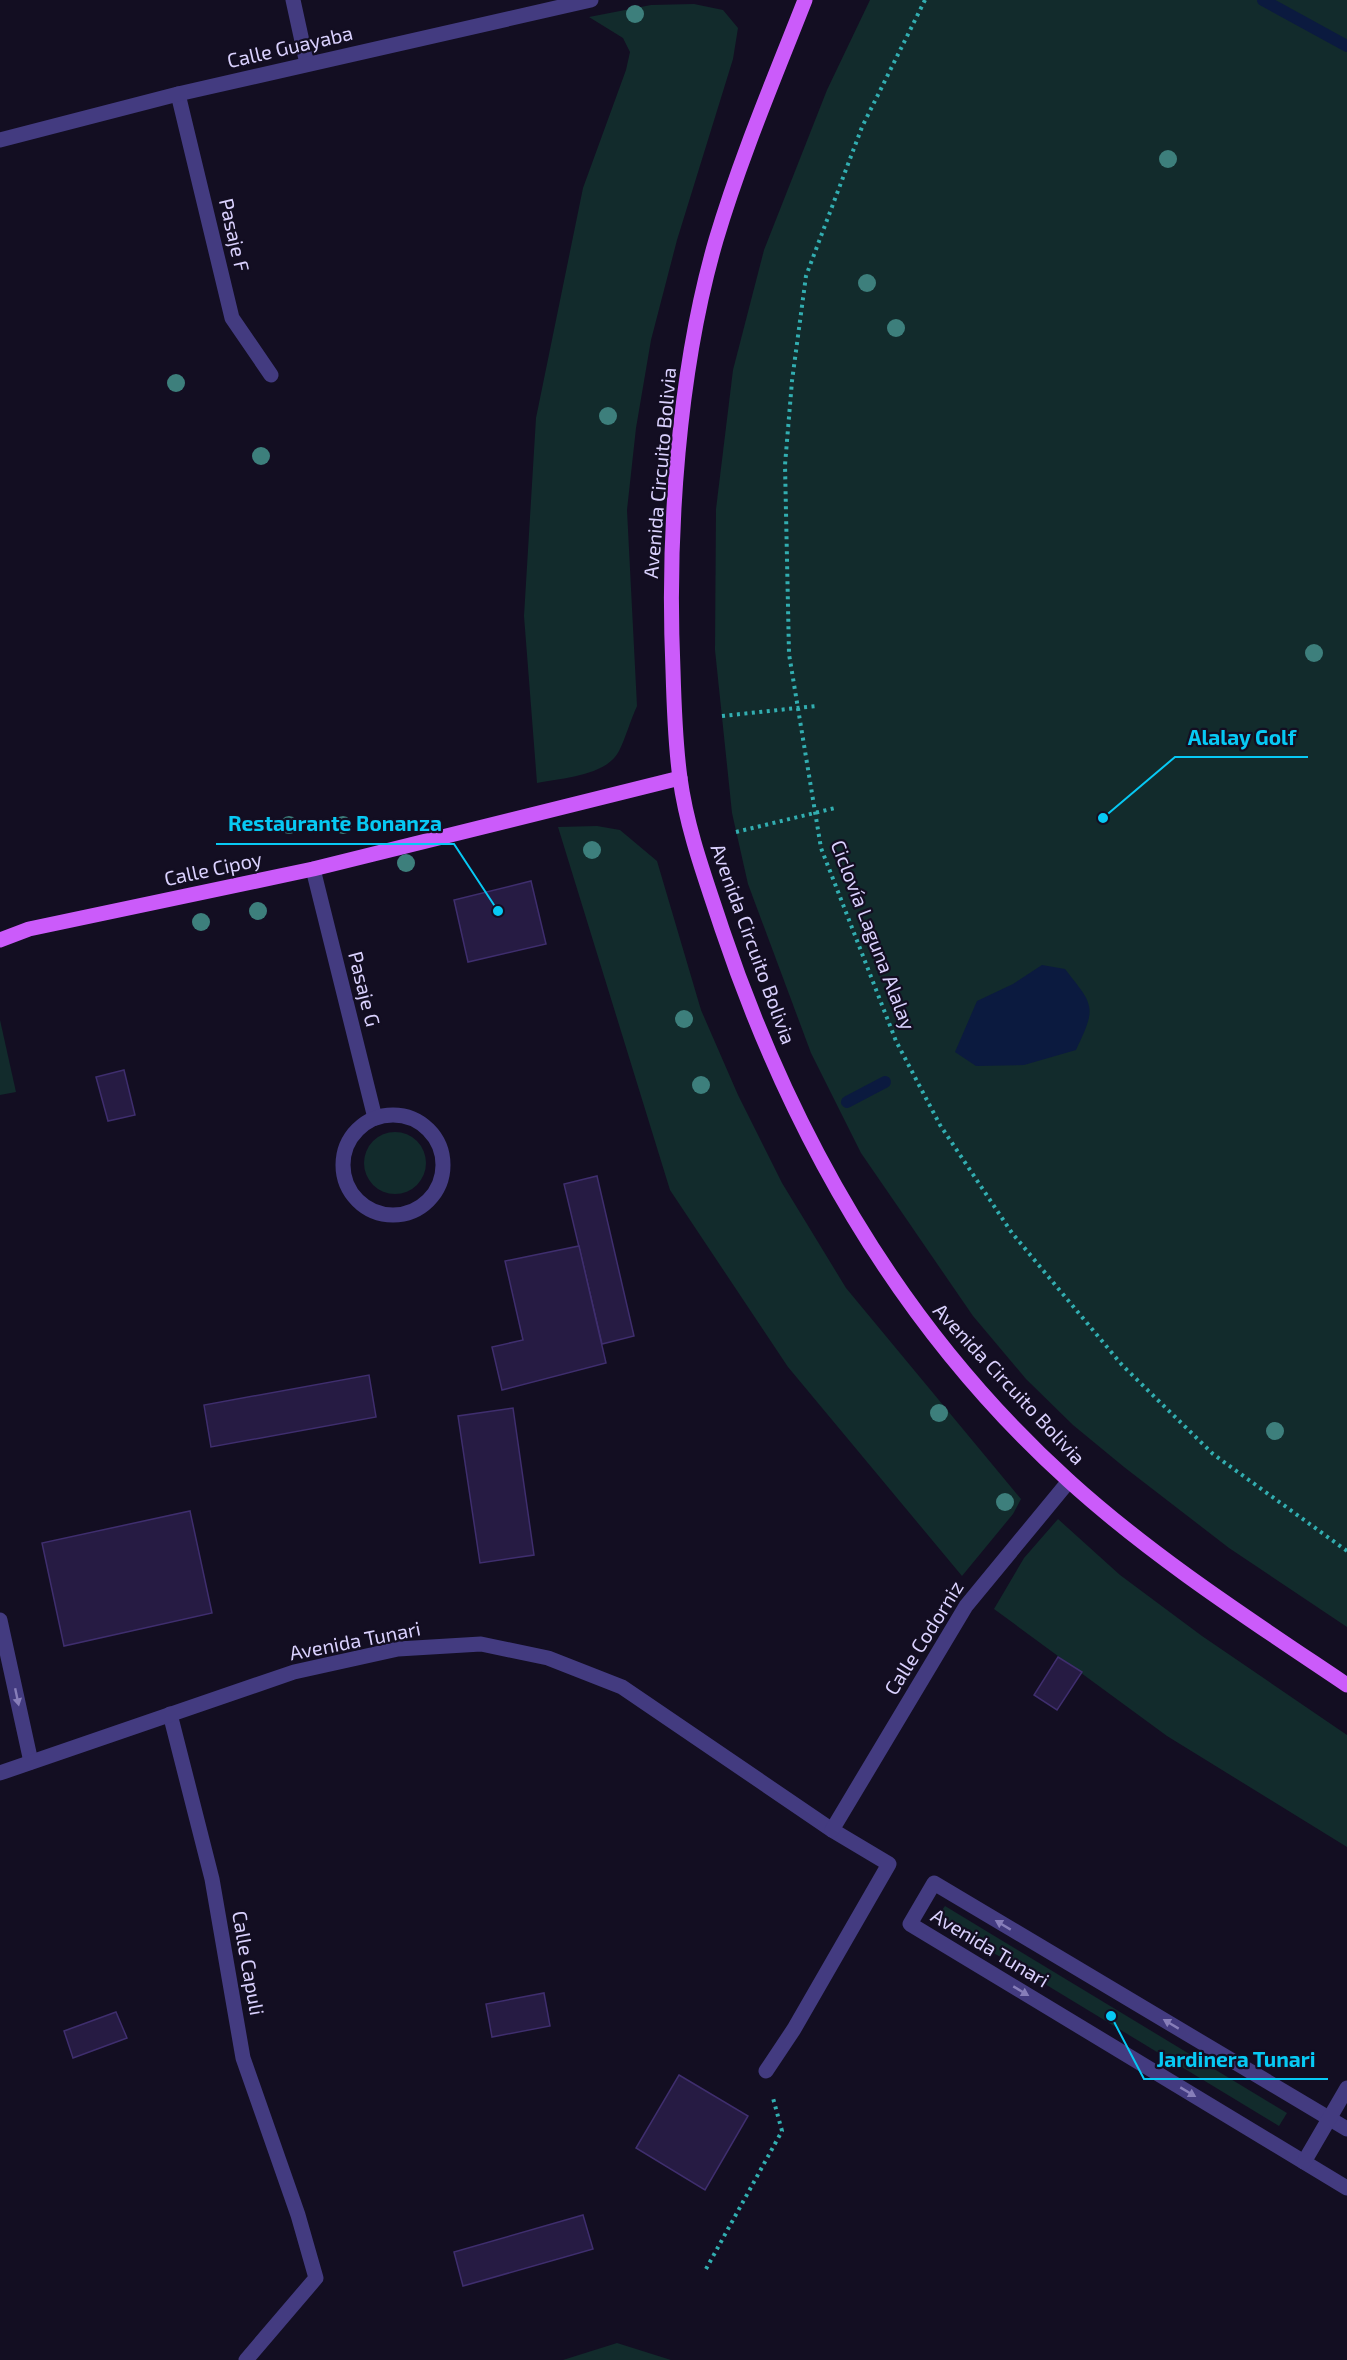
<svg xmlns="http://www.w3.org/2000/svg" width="1347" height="2360" font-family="'Exo 2',sans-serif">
	<rect width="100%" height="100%" fill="#130e22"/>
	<g fill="#122b2c">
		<polygon points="870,0 1347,0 1347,1627 1229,1548 1124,1467 1073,1425 1026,1379 973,1316 861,1153 811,1053 748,884 732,813 715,650 716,509 733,370 764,250 827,90"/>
		<path d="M694,4L723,10L738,28L733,59L677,240L651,340L636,428L627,510L637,706C630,721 626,737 619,751C606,776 562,778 537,783L524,616L536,418L583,188L626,70L630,52L623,38L589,17L651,5Z"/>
		<polygon points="597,826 620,830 657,861 701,1010 738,1095 782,1183 846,1288 1021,1499 1013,1514 962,1576 788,1367 670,1190 558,827"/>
		<polygon points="0,1020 16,1092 0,1095"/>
		<circle cx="395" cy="1163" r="31"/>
		<polygon points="1058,1519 1120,1575 1202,1636 1347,1735 1347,1847 1167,1736 994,1609 1024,1558"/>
		<polygon points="945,1906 1287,2113 1279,2126 936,1918"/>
		<polygon points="617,2343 671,2360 563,2360"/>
	</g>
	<path fill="#0b1a3f" d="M1042,965L1065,969C1094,1006 1097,1006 1076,1050L1024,1065L976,1066L955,1052L977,1001L1013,984Z"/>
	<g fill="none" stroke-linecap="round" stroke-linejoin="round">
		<g stroke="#0b1a3f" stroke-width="12">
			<polyline points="1263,0 1347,46"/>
			<polyline points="847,1102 885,1082"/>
		</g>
	</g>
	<g fill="#261b43" stroke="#3f2e6e" stroke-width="1.5">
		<polygon points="531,881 546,944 468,962 454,900"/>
		<polygon points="124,1070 135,1115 108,1121 96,1077"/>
		<polygon points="597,1176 634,1336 602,1344 564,1184"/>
		<polygon points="579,1246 606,1363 502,1390 492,1347 523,1340 505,1261"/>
		<polygon points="369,1375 376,1417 211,1447 204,1405"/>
		<polygon points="513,1408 534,1555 480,1563 458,1416"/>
		<polygon points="190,1511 212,1613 64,1646 42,1543"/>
		<polygon points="1058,1657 1082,1672 1057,1710 1034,1695"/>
		<polygon points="544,1993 550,2026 492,2037 486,2004"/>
		<polygon points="116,2012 127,2038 73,2058 64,2031"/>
		<polygon points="679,2075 748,2116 705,2190 636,2148"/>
		<polygon points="583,2215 593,2249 463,2286 454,2252"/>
	</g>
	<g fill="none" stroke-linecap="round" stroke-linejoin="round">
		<g stroke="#32aeb1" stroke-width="4" stroke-dasharray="3 4.5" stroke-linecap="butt">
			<polyline points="925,0 862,127 806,276 792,381 785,465 789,654 821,848 896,1041 940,1125 1012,1233 1122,1365 1213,1454 1347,1551"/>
			<polyline points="722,716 816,706"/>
			<polyline points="736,832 835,808"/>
			<polyline points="706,2269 782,2131 773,2098"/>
		</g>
		<g stroke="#433b80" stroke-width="15">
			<polyline points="293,0 307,64"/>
			<polyline points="178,94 232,318 271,375"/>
			<polyline points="0,140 178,94 591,0"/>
			<polyline points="313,869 375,1118"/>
			<circle cx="393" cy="1165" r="50"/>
			<polyline points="0,1620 31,1762"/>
			<polyline points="170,1714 212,1879 243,2058 298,2215 316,2278 246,2360"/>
			<polyline points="0,1773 294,1672 398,1649 481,1644 548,1658 622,1687 832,1830 889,1864 794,2029 766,2071"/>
			<polyline points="832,1830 966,1606 1069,1481"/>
			<polyline points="1347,2129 934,1883 910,1924 1347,2188"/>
			<polyline points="1304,2162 1347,2088"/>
		</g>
		<g stroke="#cb5bfa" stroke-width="15">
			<path d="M805,0C774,79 740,159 716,240C678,371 667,534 673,670C674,706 675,742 680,778C687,830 706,880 722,929C793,1140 903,1331 1069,1481C1154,1558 1252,1621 1347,1685"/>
			<polyline points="0,940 29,929 313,869 680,778"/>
		</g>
	</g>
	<g fill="#3d7f7c">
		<circle cx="635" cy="14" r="9"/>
		<circle cx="1168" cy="159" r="9"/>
		<circle cx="867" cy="283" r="9"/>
		<circle cx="896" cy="328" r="9"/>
		<circle cx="176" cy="383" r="9"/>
		<circle cx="608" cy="416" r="9"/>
		<circle cx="261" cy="456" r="9"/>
		<circle cx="1314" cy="653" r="9"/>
		<circle cx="289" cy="825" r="9"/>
		<circle cx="343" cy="825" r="9"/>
		<circle cx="592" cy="850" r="9"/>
		<circle cx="406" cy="863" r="9"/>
		<circle cx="258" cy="911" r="9"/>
		<circle cx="201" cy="922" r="9"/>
		<circle cx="684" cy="1019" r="9"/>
		<circle cx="701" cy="1085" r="9"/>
		<circle cx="939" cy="1413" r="9"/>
		<circle cx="1275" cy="1431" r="9"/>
		<circle cx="1005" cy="1502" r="9"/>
	</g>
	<defs><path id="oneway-solid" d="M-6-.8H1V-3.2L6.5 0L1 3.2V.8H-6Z" transform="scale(1.5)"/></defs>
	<g fill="#877eb9">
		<use href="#oneway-solid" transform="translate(17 1697) rotate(78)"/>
		<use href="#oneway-solid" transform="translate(1003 1925) rotate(-149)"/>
		<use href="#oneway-solid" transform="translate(1021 1991) rotate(31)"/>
		<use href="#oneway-solid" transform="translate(1171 2024) rotate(-149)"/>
		<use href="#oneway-solid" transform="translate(1188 2092) rotate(31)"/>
	</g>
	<g text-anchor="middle" stroke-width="4.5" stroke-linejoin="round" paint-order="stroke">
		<g font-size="20" fill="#dad1fe" stroke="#130e22">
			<text transform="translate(290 47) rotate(-13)" y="7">Calle Guayaba</text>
			<text transform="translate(234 235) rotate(77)" y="7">Pasaje F</text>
			<text transform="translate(660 473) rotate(-85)" y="7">Avenida Circuito Bolivia</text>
			<text transform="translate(213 869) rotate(-12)" y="7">Calle Cipoy</text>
			<text transform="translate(873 935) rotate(69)" y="7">Ciclovía Laguna Alalay</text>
			<text transform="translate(753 944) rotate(70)" y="7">Avenida Circuito Bolivia</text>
			<text transform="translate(364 989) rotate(76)" y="7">Pasaje G</text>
			<text transform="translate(1009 1384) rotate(47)" y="7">Avenida Circuito Bolivia</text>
			<text transform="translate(924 1638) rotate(-58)" y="7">Calle Codorniz</text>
			<text transform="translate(355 1641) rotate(-11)" y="7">Avenida Tunari</text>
			<text transform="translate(990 1948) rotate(31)" y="7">Avenida Tunari</text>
			<text transform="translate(248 1963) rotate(80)" y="7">Calle Capuli</text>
		</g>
	</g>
	<path fill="none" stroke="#07c9f4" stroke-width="2" d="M1103 818L1175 757H1308M498 911L454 844H216M1111 2016L1144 2079H1328"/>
	<g fill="#07c9f4" stroke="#130e22" stroke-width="2">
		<circle cx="1103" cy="818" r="6"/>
		<circle cx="498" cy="911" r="6"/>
		<circle cx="1111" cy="2016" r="6"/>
	</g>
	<g font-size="21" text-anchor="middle" font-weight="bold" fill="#07c9f4" stroke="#130e22" stroke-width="4.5" stroke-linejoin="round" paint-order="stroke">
		<text x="1242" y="745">Alalay Golf</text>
		<text x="335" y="831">Restaurante Bonanza</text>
		<text x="1236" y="2067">Jardinera Tunari</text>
	</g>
</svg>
